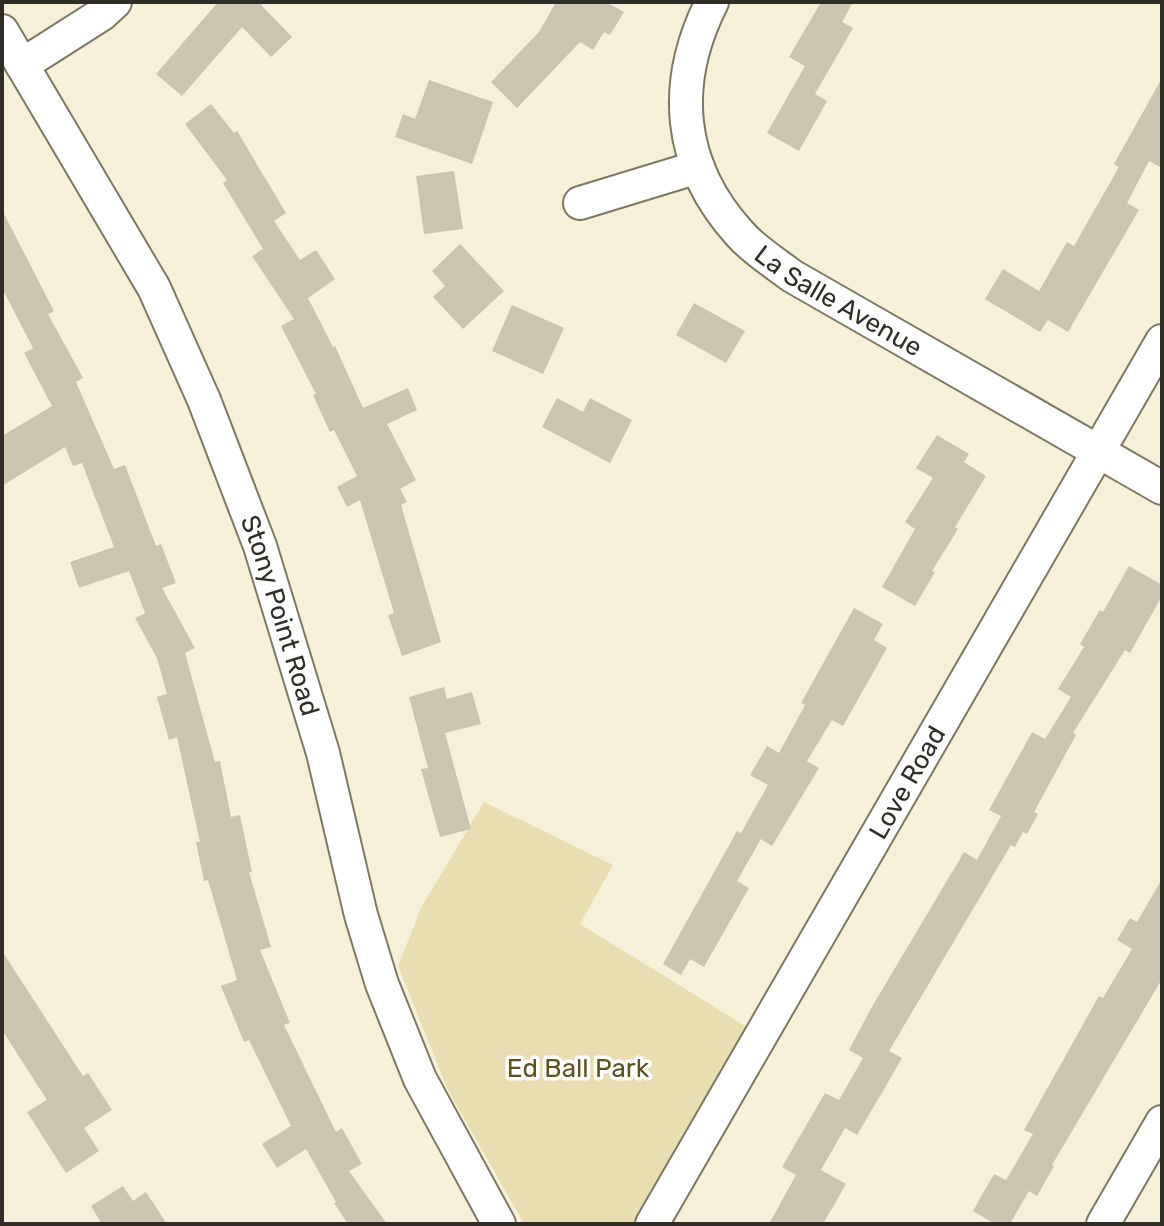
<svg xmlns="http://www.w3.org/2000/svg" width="1164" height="1226" font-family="Rubik,sans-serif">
	<rect width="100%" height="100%" fill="#f6f0d9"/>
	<polygon fill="#e9deb2" points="484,802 613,865 580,924 747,1027 633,1224 524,1224 448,1090 398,966 421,908"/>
	<g fill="#cbc5b0">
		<polygon points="218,2 264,2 261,5 292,37 271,57 242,27 182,96 156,74"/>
		<polygon points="556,2 606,2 624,12 610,35 604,32 593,50 580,42 517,108 491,82 539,32"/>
		<polygon points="821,2 853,2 842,22 853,28 815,94 827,101 799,151 767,133 805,66 789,57"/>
		<polygon points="1162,78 1162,168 1149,161 1127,203 1139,210 1068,332 1048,320 1040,332 985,299 1003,269 1039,291 1067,242 1074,246 1119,167 1114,164"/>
		<polygon points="429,80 493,102 472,164 395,137 403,114 415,119"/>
		<polygon points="211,104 234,133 237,131 286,213 274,221 300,260 316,250 335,279 308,298 333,347 335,346 363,408 408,388 417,410 387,424 416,480 400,489 407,502 401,505 441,642 402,656 388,615 394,613 360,500 347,507 337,487 357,476 334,430 330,432 313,395 316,394 281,326 294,319 252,256 263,249 223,183 227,180 185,124"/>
		<polygon points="454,171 463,229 424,234 416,176"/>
		<polygon points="2,210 54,311 48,314 83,378 76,382 114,469 125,465 156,546 161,544 176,583 162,588 195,648 185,653 215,762 220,761 231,817 240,815 252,872 249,872 271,947 260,950 290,1023 284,1025 336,1132 342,1128 362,1164 349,1171 387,1224 348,1224 334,1203 336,1202 306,1149 277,1168 262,1144 291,1126 249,1040 244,1042 221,986 237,980 208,880 204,881 196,842 200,842 177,737 169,740 157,697 167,694 157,658 135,618 145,613 129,571 79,588 70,562 114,547 82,463 73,466 65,447 2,486 2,436 52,406 24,353 33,348 2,288"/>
		<polygon points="460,244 504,291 463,329 433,297 445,286 432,271"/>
		<polygon points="694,303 745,331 726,363 676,335"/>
		<polygon points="512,305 564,328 543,374 492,351"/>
		<polygon points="557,398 583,412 590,398 632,420 610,463 542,427"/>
		<polygon points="937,435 969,454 964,462 986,476 955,527 958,529 932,571 935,572 915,606 882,587 915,529 905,522 933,478 916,468"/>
		<polygon points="1129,566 1162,585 1162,596 1130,653 1125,650 1073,733 1076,735 1034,812 1038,814 1027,834 1023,832 1015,847 1011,845 889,1051 902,1058 883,1091 857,1135 845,1128 821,1170 846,1184 823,1224 769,1224 796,1175 782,1167 825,1093 839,1100 863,1058 849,1050 873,1005 964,852 977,860 1001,816 989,810 1032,732 1045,739 1071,697 1058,689 1084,647 1080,644 1100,610 1103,612"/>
		<polygon points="854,608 883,624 874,640 887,648 843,726 832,720 807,761 819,768 772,846 761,839 737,881 749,888 704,967 690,959 681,975 663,964 737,831 741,833 768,785 750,775 767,746 779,753 805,705 801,703"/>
		<polygon points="444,687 447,699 472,692 481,724 445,733 471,829 440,837 421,769 428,768 409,697"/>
		<polygon points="1162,879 1162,979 1052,1165 1054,1166 1037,1196 1029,1191 1010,1224 995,1224 973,1211 994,1174 1006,1180 1033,1134 1024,1130 1099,996 1103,998 1132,949 1117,940 1130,918 1137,922"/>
		<polygon points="2,951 83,1076 88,1073 112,1110 84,1128 99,1151 66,1173 27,1112 47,1100 2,1030"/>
		<polygon points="123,1186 133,1201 146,1192 167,1224 96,1224 100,1221 91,1206"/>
	</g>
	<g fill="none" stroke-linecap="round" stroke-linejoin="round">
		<g stroke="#7d7863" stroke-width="36">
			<g id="minor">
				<path id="s1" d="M712,2C671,83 677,165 740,234C754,250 775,263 792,276L1162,488"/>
				<path id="s2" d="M2,31L154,288L204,400L260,546L323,753L361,915L382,984L420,1079L499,1224"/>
				<polyline points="22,65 102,14 115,2"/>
				<polyline points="580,203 698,167"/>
				<path id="s3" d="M652,1224L1162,341"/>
				<polyline points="1103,1224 1162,1122"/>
			</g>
		</g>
		<use href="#minor" stroke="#fff" stroke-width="32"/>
	</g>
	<g text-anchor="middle" stroke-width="7" stroke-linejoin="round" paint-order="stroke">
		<g font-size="26" fill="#2f2d25" stroke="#fff">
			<text dy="9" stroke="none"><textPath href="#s1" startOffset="370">La Salle Avenue</textPath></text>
			<text dy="9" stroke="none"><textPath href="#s2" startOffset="650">Stony Point Road</textPath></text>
			<text dy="9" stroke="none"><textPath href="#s3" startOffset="510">Love Road</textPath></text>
		</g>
		<g font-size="26" fill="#5e5120" stroke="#fff">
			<text x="578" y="1077">Ed Ball Park</text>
		</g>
	</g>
	<rect width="1164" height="1226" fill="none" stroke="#2f2d25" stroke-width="8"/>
</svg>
